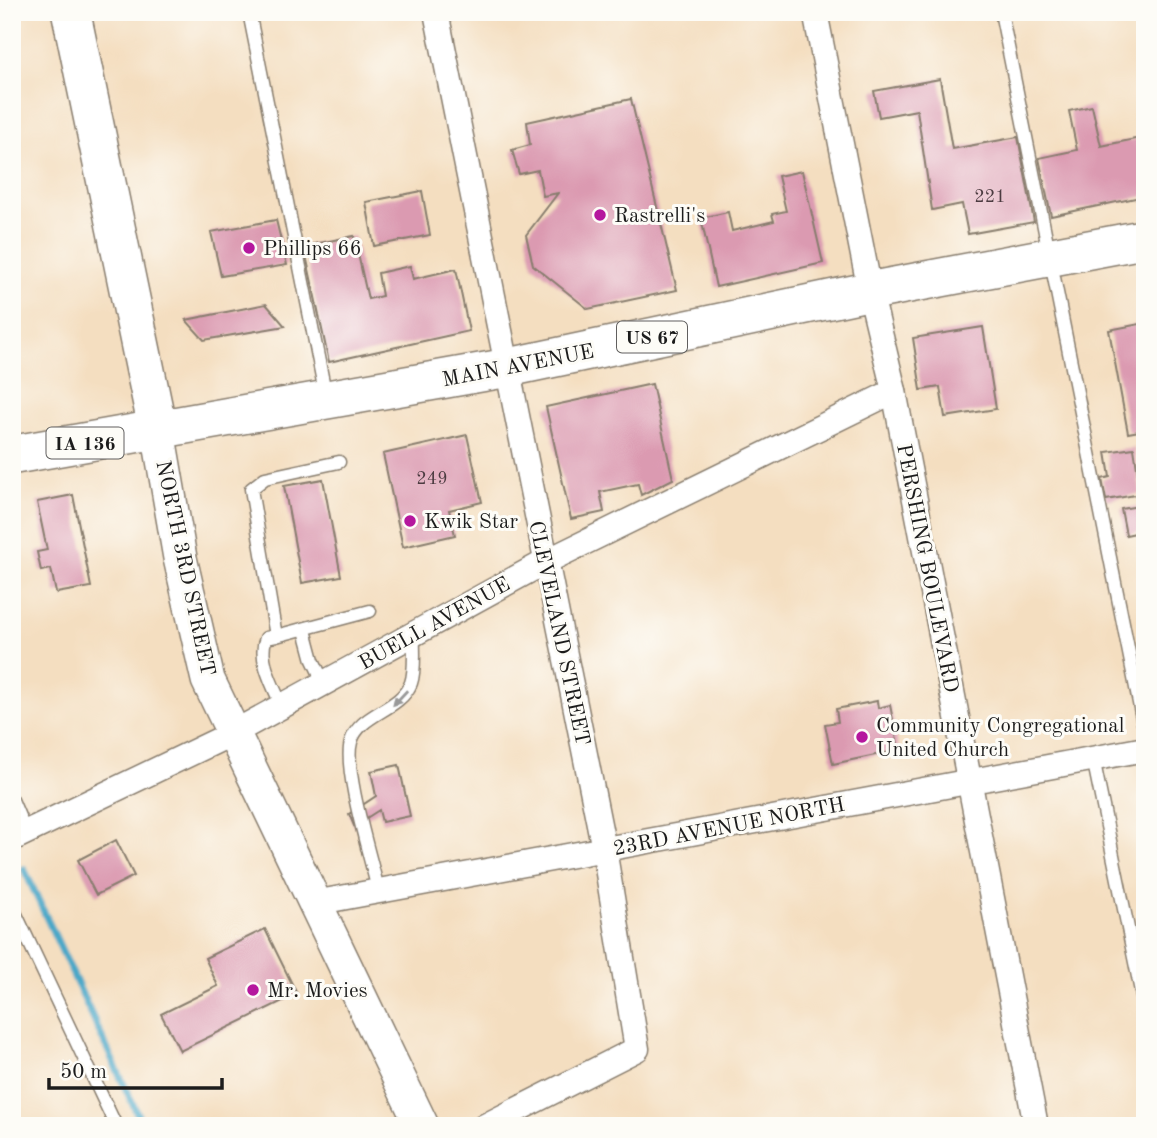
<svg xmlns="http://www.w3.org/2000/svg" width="1157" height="1138" font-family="'Old Standard TT',serif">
	<rect width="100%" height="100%" fill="#fdfcf7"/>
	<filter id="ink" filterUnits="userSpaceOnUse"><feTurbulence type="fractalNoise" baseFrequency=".0143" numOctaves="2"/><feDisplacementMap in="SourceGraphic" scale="14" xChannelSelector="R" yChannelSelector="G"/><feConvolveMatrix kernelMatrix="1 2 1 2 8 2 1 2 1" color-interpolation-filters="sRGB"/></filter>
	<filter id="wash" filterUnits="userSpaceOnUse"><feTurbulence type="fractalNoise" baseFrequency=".00686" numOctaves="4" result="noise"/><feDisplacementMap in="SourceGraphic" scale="28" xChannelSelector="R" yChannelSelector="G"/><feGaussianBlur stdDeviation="1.57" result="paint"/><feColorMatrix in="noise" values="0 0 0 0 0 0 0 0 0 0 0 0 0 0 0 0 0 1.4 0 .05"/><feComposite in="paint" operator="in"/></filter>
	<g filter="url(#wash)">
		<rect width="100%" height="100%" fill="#f4dec0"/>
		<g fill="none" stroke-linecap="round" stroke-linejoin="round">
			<polyline stroke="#48a7c7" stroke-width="7" points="24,869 143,1126"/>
		</g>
		<g id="blocks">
			<g fill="#db9ab1">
				<polygon points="940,79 952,149 1018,137 1034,222 968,234 962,204 932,210 917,110 879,117 874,91"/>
				<polygon points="631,99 677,290 588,309 533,265 526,235 558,193 543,196 538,170 519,174 512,150 530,145 527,122"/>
				<polygon points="1092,106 1101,146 1145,137 1145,196 1051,216 1039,158 1077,150 1069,111"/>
				<polygon points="802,171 823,263 716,287 701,218 728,212 732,231 774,221 772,214 786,211 778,176"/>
				<polygon points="422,191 430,235 374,246 366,202"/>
				<polygon points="276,220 287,265 221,276 211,232"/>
				<polygon points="354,236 368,299 382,296 378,273 410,266 413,279 456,269 469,331 329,362 304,246"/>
				<polygon points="266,304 285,326 204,340 186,320"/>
				<polygon points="1145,323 1145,430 1128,433 1109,330"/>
				<polygon points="983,327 996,409 945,417 940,387 921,390 913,338"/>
				<polygon points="652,384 673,479 641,495 638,484 600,492 604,512 571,519 546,407"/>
				<polygon points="467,435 482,502 449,510 455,535 403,547 383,454"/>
				<polygon points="1134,448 1141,494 1106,500 1102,479 1110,477 1106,452"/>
				<polygon points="323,479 341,576 302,583 284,486"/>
				<polygon points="73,495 91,587 56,593 51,569 41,571 37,552 47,550 37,502"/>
				<polygon points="1145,505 1145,531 1126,535 1121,509"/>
				<polygon points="877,701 878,708 890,705 899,750 833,764 825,724 838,722 836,709"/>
				<polygon points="399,765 410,816 382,822 379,810 354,826 349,814 376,796 371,771"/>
				<polygon points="116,840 134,876 96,895 78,860"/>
				<polygon points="265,929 297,994 180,1051 161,1014 218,986 205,958"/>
			</g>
		</g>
	</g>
	<g filter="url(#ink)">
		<use href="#blocks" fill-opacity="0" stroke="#887d6e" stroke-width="2"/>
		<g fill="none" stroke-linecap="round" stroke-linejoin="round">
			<g stroke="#887d6e" stroke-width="15">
				<g id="lane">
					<polyline points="249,12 326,397"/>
					<polyline points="1001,12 1145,733"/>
					<polyline points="339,462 265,478 251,489 276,636 370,611"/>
					<polyline points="305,630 313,660 324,683"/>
					<path d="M276,636L266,638C257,658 274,688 282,706"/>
					<polyline points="1093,758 1145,1011"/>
					<polyline points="12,800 26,833"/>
					<path d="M378,890C371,858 343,770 351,742C359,713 400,711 411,683C416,669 413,649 414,634"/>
					<polyline points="12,906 116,1126"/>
				</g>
			</g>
			<g stroke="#887d6e" stroke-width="27">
				<g id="street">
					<polyline points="436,12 604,849 637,1049 485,1126"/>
					<polyline points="815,12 870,291 894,391 1036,1126"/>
					<polyline points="12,839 231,734 545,562 894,391"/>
					<polyline points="314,903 1145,749"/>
				</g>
			</g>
			<g stroke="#887d6e" stroke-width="36">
				<polyline id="secondary" points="158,431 180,558 208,680 422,1126"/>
			</g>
			<g stroke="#887d6e" stroke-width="41">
				<g id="primary">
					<polyline points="71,12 158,431"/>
					<polyline points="12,455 506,368 870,291 1145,239"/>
				</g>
			</g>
			<use href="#lane" stroke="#fff" stroke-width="12"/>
			<use href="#street" stroke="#fff" stroke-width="24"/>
			<use href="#secondary" stroke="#fff" stroke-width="33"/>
			<use href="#primary" stroke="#fff" stroke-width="38"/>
		</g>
		<defs><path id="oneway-solid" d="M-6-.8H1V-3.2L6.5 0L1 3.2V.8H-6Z" transform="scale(1.75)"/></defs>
		<use fill="#999" href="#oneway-solid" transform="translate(400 698) rotate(133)"/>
	</g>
	<g fill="#b5179e" stroke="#fdfcf7" stroke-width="2.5">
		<circle cx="600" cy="215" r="7"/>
		<circle cx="249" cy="248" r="7"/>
		<circle cx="410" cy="521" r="7"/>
		<circle cx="862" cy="737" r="7"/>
		<circle cx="253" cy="990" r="7"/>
	</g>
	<g text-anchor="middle" stroke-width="6" stroke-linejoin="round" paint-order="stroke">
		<g font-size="18" fill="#4c3c41">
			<text x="990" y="202">221</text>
			<text x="432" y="484">249</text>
		</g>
		<g fill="#fdfcf7" stroke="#605f5e" stroke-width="2">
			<rect x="617" y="321.5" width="70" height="31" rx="5"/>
			<rect x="46.5" y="427.5" width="77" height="31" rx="5"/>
		</g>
		<g font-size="19" font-weight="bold" fill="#1c1c1c">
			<text x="652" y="344">US 67</text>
			<text x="85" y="450">IA 136</text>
		</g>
		<g font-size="21" fill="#1c1c1c" stroke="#fdfcf7" text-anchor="start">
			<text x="614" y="222">Rastrelli's</text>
			<text x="263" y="255">Phillips 66</text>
			<text x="424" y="528">Kwik Star</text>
			<text x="876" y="732">Community Congregational<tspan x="876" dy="24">United Church</tspan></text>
			<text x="267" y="997">Mr. Movies</text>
		</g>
		<g font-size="21" fill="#1c1c1c" stroke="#fdfcf7">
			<text transform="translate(518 365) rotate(-11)" y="7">MAIN AVENUE</text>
			<text transform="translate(186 568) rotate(78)" y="7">NORTH 3RD STREET</text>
			<text transform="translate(928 568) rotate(79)" y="7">PERSHING BOULEVARD</text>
			<text transform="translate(434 623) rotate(-29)" y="7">BUELL AVENUE</text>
			<text transform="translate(560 633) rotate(78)" y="7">CLEVELAND STREET</text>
			<text transform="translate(729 826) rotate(-11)" y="7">23RD AVENUE NORTH</text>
		</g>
	</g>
	<rect width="1157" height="1138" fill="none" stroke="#fdfcf7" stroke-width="42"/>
	<path d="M49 1078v10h173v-10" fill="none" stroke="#1c1c1c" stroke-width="3.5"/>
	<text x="60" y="1078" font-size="21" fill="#1c1c1c" stroke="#fdfcf7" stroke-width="5" paint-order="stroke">50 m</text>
</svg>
